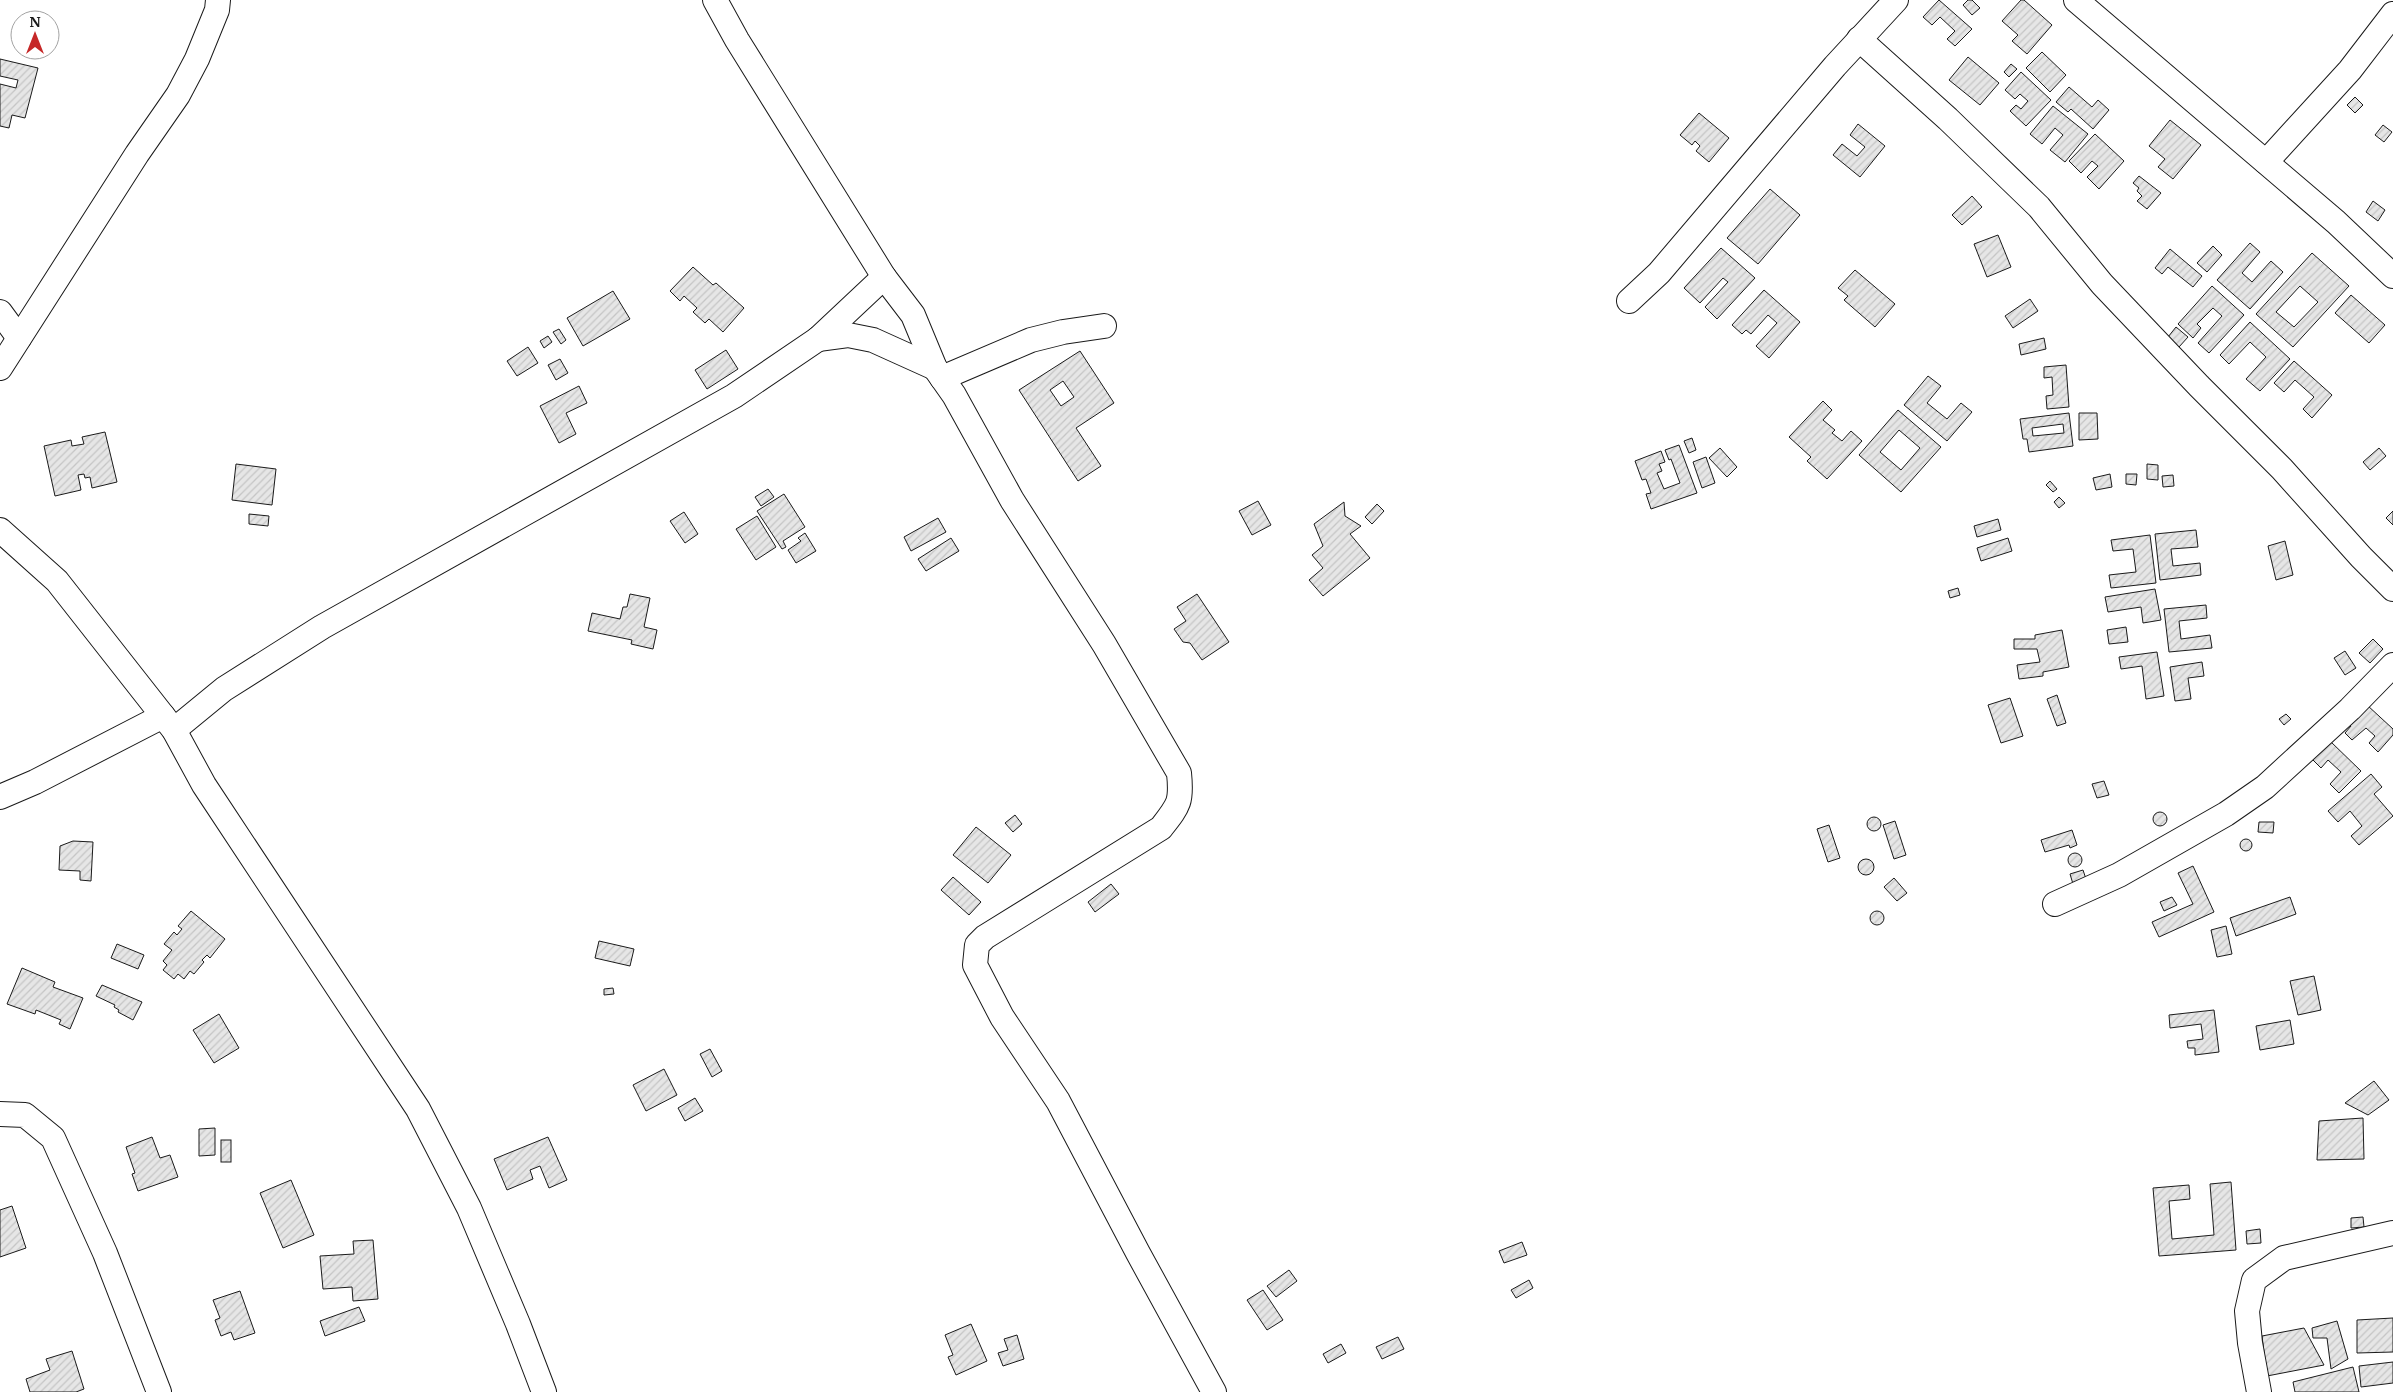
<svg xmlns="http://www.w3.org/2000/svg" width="2393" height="1392" font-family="Merriweather,serif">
	<defs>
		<pattern id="building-hatch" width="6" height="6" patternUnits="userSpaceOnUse" patternTransform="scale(1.25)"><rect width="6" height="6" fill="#e6e6e6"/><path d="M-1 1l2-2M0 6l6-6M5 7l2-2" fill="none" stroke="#c5c5c5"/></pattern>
	</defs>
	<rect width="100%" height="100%" fill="#fff"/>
	<g fill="url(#building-hatch)" stroke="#1a1a1a" fill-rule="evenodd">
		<polygon points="1939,0 1972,29 1955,46 1947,39 1955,31 1940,17 1932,25 1923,17"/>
		<polygon points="1968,0 1972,0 1980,8 1972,15 1963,5"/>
		<polygon points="2021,0 2024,0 2052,25 2027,54 2012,41 2018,35 2002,21"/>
		<polygon points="2042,52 2066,75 2050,92 2026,68"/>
		<polygon points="1968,57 1999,83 1980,105 1949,80"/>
		<polygon points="0,59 38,68 25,118 12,115 9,128 0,126 0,84 16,88 18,80 0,76"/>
		<polygon points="2011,64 2017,69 2009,77 2004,72"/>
		<polygon points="2021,72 2051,100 2026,126 2010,111 2016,105 2021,109 2028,101 2020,94 2015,99 2005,90"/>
		<polygon points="2069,87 2092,107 2098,100 2109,110 2093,129 2071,109 2068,112 2056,102"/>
		<polygon points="2355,97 2363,105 2355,113 2347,105"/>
		<polygon points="2053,106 2088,134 2065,162 2050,150 2063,135 2055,128 2042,144 2030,134"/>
		<polygon points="1699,113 1729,138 1709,162 1696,151 1700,146 1695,141 1692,145 1680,135"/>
		<polygon points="2170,120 2201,145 2173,179 2158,167 2165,159 2149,146"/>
		<polygon points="1858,124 1885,146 1860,177 1833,155 1842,144 1857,156 1865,147 1850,135"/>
		<polygon points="2383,125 2392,132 2384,142 2375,135"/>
		<polygon points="2095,134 2124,161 2099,189 2087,177 2098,166 2092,161 2081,173 2069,161"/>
		<polygon points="2139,176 2161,193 2147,209 2137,201 2142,196 2137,191 2139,188 2133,183"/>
		<polygon points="1770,189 1800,215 1758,264 1727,238"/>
		<polygon points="1972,196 1982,207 1962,225 1952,215"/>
		<polygon points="2373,201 2385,210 2378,221 2366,212"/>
		<polygon points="1998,235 2011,267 1987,277 1974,244"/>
		<polygon points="2250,243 2260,252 2242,273 2252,282 2271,261 2283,272 2250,309 2217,280"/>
		<polygon points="2213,246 2222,255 2207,272 2197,263"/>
		<polygon points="1721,248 1755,278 1717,319 1705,307 1728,282 1723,278 1700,303 1684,288"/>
		<polygon points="2170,249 2202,276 2193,287 2168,267 2162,274 2155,268"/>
		<path d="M2312,253L2349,286L2293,347L2256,314ZM2300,286L2318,302L2294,327L2276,312Z"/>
		<polygon points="693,267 713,285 716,283 744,308 723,332 709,319 705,323 693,312 697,308 684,296 680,301 670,291"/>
		<polygon points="1855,270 1895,304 1875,327 1844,300 1848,296 1838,288"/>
		<polygon points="2212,286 2244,315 2209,353 2198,343 2222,316 2213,308 2197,324 2201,328 2193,338 2178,324"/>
		<polygon points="1764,290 1800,322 1769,358 1756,346 1777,323 1768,315 1751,334 1746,330 1742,334 1732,325"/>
		<polygon points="613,291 630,319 583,346 567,318"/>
		<polygon points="2351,295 2385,325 2369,343 2335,313"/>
		<polygon points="2030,299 2038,311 2013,328 2005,316"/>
		<polygon points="2250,322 2290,359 2260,391 2246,379 2266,357 2250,342 2229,364 2220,355"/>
		<polygon points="2176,327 2188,337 2179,347 2168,337"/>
		<polygon points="559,329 566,340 561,344 553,332"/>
		<polygon points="548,336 552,342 544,348 540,341"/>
		<polygon points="2044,338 2046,349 2021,355 2019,344"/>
		<polygon points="528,347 538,363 517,376 507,361"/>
		<polygon points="726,350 738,369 707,389 695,370"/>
		<path d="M1080,351L1114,403L1076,428L1101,466L1078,481L1019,390ZM1063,381L1074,397L1061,406L1050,390Z"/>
		<polygon points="560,359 568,373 556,380 548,365"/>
		<polygon points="2294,361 2332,395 2312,418 2303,409 2314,397 2295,380 2284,392 2274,383"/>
		<polygon points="2066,365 2069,407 2047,409 2046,396 2053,395 2052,377 2044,378 2044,367"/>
		<polygon points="1928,376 1941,386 1927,403 1947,419 1961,403 1972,412 1947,441 1904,405"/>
		<polygon points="579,386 587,403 566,413 576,434 559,443 540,406"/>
		<polygon points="1823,401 1832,410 1823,420 1835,430 1832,433 1842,441 1851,431 1862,441 1827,479 1807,461 1811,457 1789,437"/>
		<path d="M1898,410L1941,447L1901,492L1859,455ZM1899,430L1920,448L1901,470L1880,452Z"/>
		<path d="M2069,413L2073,446L2029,452L2027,439H2023L2020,419ZM2063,424L2064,433L2033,436L2032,428Z"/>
		<polygon points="2079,413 2097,413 2098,439 2079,440"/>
		<polygon points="105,432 117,482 92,488 90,477 85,478 84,474 78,475 81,490 55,496 44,446 71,440 72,446 84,444 82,437"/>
		<polygon points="1692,438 1696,450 1689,453 1684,441"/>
		<polygon points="1679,445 1697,493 1651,509 1646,494 1651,493 1646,479 1642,480 1635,461 1661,451 1665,462 1659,464 1662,471 1657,473 1664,489 1680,483 1671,459 1669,460 1665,450"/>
		<polygon points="1720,448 1737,467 1727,477 1709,458"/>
		<polygon points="2379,448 2386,456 2370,470 2363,462"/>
		<polygon points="1706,457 1715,483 1702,488 1693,462"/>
		<polygon points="236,464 276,469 272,505 232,500"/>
		<polygon points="2147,464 2158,465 2158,480 2147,479"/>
		<polygon points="2110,474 2112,487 2096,490 2093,478"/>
		<polygon points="2126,474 2137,474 2136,485 2126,484"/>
		<polygon points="2173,475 2174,486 2163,487 2162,476"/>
		<polygon points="2050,481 2057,489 2053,492 2046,485"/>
		<polygon points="768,489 774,497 761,506 755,497"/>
		<polygon points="784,494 805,527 783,541 786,547 782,549 757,511"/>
		<polygon points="2059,497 2065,503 2059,508 2054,502"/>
		<polygon points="1258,501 1271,525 1252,535 1239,511"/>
		<polygon points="1344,502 1345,516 1361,526 1350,534 1370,558 1323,596 1309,580 1323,568 1312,555 1323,546 1314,524"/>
		<polygon points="1377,504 1384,511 1372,524 1365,517"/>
		<polygon points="2393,511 2393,525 2386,518"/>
		<polygon points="684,512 698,534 685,543 670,521"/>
		<polygon points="249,514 269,516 268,526 249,524"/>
		<polygon points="757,516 776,547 756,560 736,529"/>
		<polygon points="938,518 946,532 911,551 904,537"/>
		<polygon points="1998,519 2001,530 1977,537 1974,526"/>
		<polygon points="2196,530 2198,547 2171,549 2173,566 2200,563 2201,575 2160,580 2155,534"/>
		<polygon points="805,533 816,551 796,563 788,550 801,541 798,538"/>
		<polygon points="2150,535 2156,583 2111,588 2109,575 2136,572 2133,549 2113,551 2111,540"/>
		<polygon points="951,538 959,551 926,571 918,559"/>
		<polygon points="2008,538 2012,551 1981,561 1977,548"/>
		<polygon points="2285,541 2293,575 2276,580 2268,546"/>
		<polygon points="1958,588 1960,595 1950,598 1948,591"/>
		<polygon points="2155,589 2161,620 2143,623 2141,607 2108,612 2105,597"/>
		<polygon points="630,594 650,598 644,627 657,630 653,649 631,644 632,640 588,631 592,613 620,619 623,607 627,607"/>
		<polygon points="1197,594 1229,642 1202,660 1190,643 1183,642 1174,629 1186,621 1177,607"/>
		<polygon points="2206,605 2207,618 2179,621 2181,639 2210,635 2212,648 2169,652 2164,609"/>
		<polygon points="2126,627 2128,642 2109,644 2107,630"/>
		<polygon points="2062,630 2069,667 2043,672 2043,676 2019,679 2017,665 2040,662 2037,649 2014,649 2014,639 2035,639 2035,635"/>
		<polygon points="2373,639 2383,649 2370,663 2359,653"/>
		<polygon points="2345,651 2356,668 2345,675 2334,658"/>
		<polygon points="2157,652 2164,696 2146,699 2142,666 2121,669 2119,657"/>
		<polygon points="2202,662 2204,676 2188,678 2191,699 2175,701 2170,667"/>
		<polygon points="2057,695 2066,723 2057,726 2047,699"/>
		<polygon points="2010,698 2023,736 2001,743 1988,705"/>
		<polygon points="2367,705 2393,729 2393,735 2378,752 2369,743 2375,736 2366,728 2352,740 2345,733 2351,726 2349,725"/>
		<polygon points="2286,714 2291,719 2284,725 2279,719"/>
		<polygon points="2330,741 2361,771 2339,793 2330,784 2341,772 2328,760 2321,768 2312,759"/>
		<polygon points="2371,774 2382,787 2374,794 2393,816 2359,845 2351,836 2362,826 2350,811 2338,822 2328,811"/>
		<polygon points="2104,781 2109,795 2097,798 2092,784"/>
		<circle cx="2160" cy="819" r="7"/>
		<polygon points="1015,815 1022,824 1013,832 1005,823"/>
		<circle cx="1874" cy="824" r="7"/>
		<polygon points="1895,821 1906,855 1894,859 1883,825"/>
		<polygon points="2259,822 2274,822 2273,833 2258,832"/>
		<polygon points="1829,825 1840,858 1828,862 1817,829"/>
		<polygon points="976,827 1011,855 988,883 953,855"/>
		<polygon points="2072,830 2077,845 2070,848 2069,845 2045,852 2041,840"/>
		<circle cx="2246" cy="845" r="6"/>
		<polygon points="73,841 93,842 91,881 80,880 80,871 59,870 60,846"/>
		<circle cx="2075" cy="860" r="7"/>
		<circle cx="1866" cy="867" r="8"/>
		<polygon points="2193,866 2214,912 2159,937 2152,922 2193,904 2178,873"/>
		<polygon points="2083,870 2086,879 2073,884 2070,874"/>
		<polygon points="953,877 981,902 969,915 941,890"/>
		<polygon points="1894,878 1907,893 1897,901 1884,887"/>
		<polygon points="1111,884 1119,894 1095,912 1088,902"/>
		<polygon points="2172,897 2177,905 2164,911 2160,902"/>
		<polygon points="2290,897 2296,914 2236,936 2230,918"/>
		<polygon points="191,911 225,939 210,958 207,955 202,960 204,962 194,974 190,971 184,979 178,974 174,979 163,970 167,965 163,961 172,950 164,944 174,932 177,935 182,929 178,926"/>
		<circle cx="1877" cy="918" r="7"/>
		<polygon points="2226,926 2232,954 2217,957 2211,930"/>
		<polygon points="599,941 634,949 630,966 595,958"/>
		<polygon points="117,944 144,955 138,969 111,958"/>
		<polygon points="22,968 55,982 53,987 83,998 70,1029 59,1024 61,1020 36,1010 35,1014 7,1004"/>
		<polygon points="2314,976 2321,1010 2298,1015 2290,981"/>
		<polygon points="102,985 142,1002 133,1020 118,1012 119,1010 114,1007 115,1005 96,996"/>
		<polygon points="613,988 614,994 604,995 604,989"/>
		<polygon points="2214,1010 2219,1052 2195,1055 2195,1048 2188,1048 2187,1041 2203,1039 2201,1024 2170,1028 2169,1015"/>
		<polygon points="219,1014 239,1048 214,1063 193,1030"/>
		<polygon points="2290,1020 2294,1044 2260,1050 2256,1026"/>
		<polygon points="710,1049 722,1071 712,1077 700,1054"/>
		<polygon points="664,1069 677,1095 646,1111 633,1085"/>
		<polygon points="2374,1081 2389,1100 2368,1115 2345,1103"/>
		<polygon points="695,1098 703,1111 685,1121 678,1108"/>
		<polygon points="2363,1118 2364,1159 2317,1160 2319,1121"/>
		<polygon points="215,1128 215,1155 199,1156 199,1129"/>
		<polygon points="152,1137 160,1158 170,1155 178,1177 138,1191 132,1174 135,1173 126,1147"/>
		<polygon points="548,1137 567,1180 549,1188 540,1166 530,1170 533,1179 507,1190 494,1159"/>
		<rect x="221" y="1140" width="10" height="22"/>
		<polygon points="291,1180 314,1235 283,1248 260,1193"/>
		<polygon points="2231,1182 2236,1250 2159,1256 2153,1188 2189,1185 2190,1199 2169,1201 2172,1239 2214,1235 2210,1184"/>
		<polygon points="12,1206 26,1248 0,1257 0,1210"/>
		<polygon points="2363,1217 2364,1227 2351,1228 2351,1218"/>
		<polygon points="2260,1229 2261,1243 2247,1244 2246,1231"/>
		<polygon points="373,1240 378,1299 353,1301 352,1287 323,1289 320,1256 354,1254 353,1241"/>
		<polygon points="1522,1242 1527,1255 1504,1263 1499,1251"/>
		<polygon points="1289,1270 1297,1281 1276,1297 1267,1286"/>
		<polygon points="1529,1280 1533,1288 1516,1298 1511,1290"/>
		<polygon points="1263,1290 1283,1320 1267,1330 1247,1300"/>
		<polygon points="240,1291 255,1333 234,1340 231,1332 221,1336 215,1320 220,1318 213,1300"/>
		<polygon points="359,1307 365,1321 325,1336 320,1321"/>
		<polygon points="2393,1318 2393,1352 2357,1353 2357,1320"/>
		<polygon points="2337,1321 2348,1359 2331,1369 2327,1338 2313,1338 2312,1328"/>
		<polygon points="971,1324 987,1361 956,1375 948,1357 953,1355 945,1335"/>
		<polygon points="2304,1328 2324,1365 2267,1376 2262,1336"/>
		<polygon points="1017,1335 1024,1359 1003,1366 998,1353 1008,1350 1004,1339"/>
		<polygon points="1398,1337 1404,1349 1382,1359 1376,1347"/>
		<polygon points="1341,1344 1346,1353 1328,1363 1323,1354"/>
		<polygon points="72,1351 84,1389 76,1392 30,1392 26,1379 50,1370 46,1359"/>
		<polygon points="2393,1362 2393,1383 2361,1387 2359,1366"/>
		<polygon points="2353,1367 2359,1392 2295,1392 2293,1382"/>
	</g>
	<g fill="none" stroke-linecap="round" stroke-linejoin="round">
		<g stroke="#1a1a1a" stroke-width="26">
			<g id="minor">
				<path d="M715,0L737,40L884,277L913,315L935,368L954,395L1012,500L1104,644L1179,773C1182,802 1179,805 1161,828L985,937L977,945L975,965L1002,1017L1058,1101L1138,1253L1214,1392"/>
				<polyline points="2076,0 2336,222 2393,276"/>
				<polyline points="1859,39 1948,119 2039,207 2102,284 2199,386 2282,469 2361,557 2393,589"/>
				<polyline points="2266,162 2350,70 2393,14"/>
				<polyline points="1629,301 1659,273 1835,66 1896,0"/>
				<polyline points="0,312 19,338"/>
				<polyline points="818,339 848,335 873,340 935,368"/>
				<polyline points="0,368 137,154 178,95 197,59 217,10 218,0"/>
				<polyline points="942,378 1031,340 1063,332 1104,326"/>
				<polyline points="0,530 57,581 174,730 204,785 418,1109 469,1208 518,1324 544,1392"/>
				<polyline points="174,730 224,689 322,627 734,396 818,339 884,277"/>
				<polyline points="0,797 35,782 163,716"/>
				<polyline points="2055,904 2119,875 2226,814 2265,787 2350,709 2393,665"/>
				<polyline points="0,1114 25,1115 53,1138 105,1253 159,1392"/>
				<polyline points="2259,1392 2250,1343 2247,1311 2254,1280 2284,1258 2393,1233"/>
			</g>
		</g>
		<use href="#minor" stroke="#fff" stroke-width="24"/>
	</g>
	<g transform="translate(35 35)"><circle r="24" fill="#ffffff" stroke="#a3a3a3"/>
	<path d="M0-4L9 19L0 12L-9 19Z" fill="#c62828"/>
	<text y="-8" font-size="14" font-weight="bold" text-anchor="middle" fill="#1a1a1a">N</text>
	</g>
</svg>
